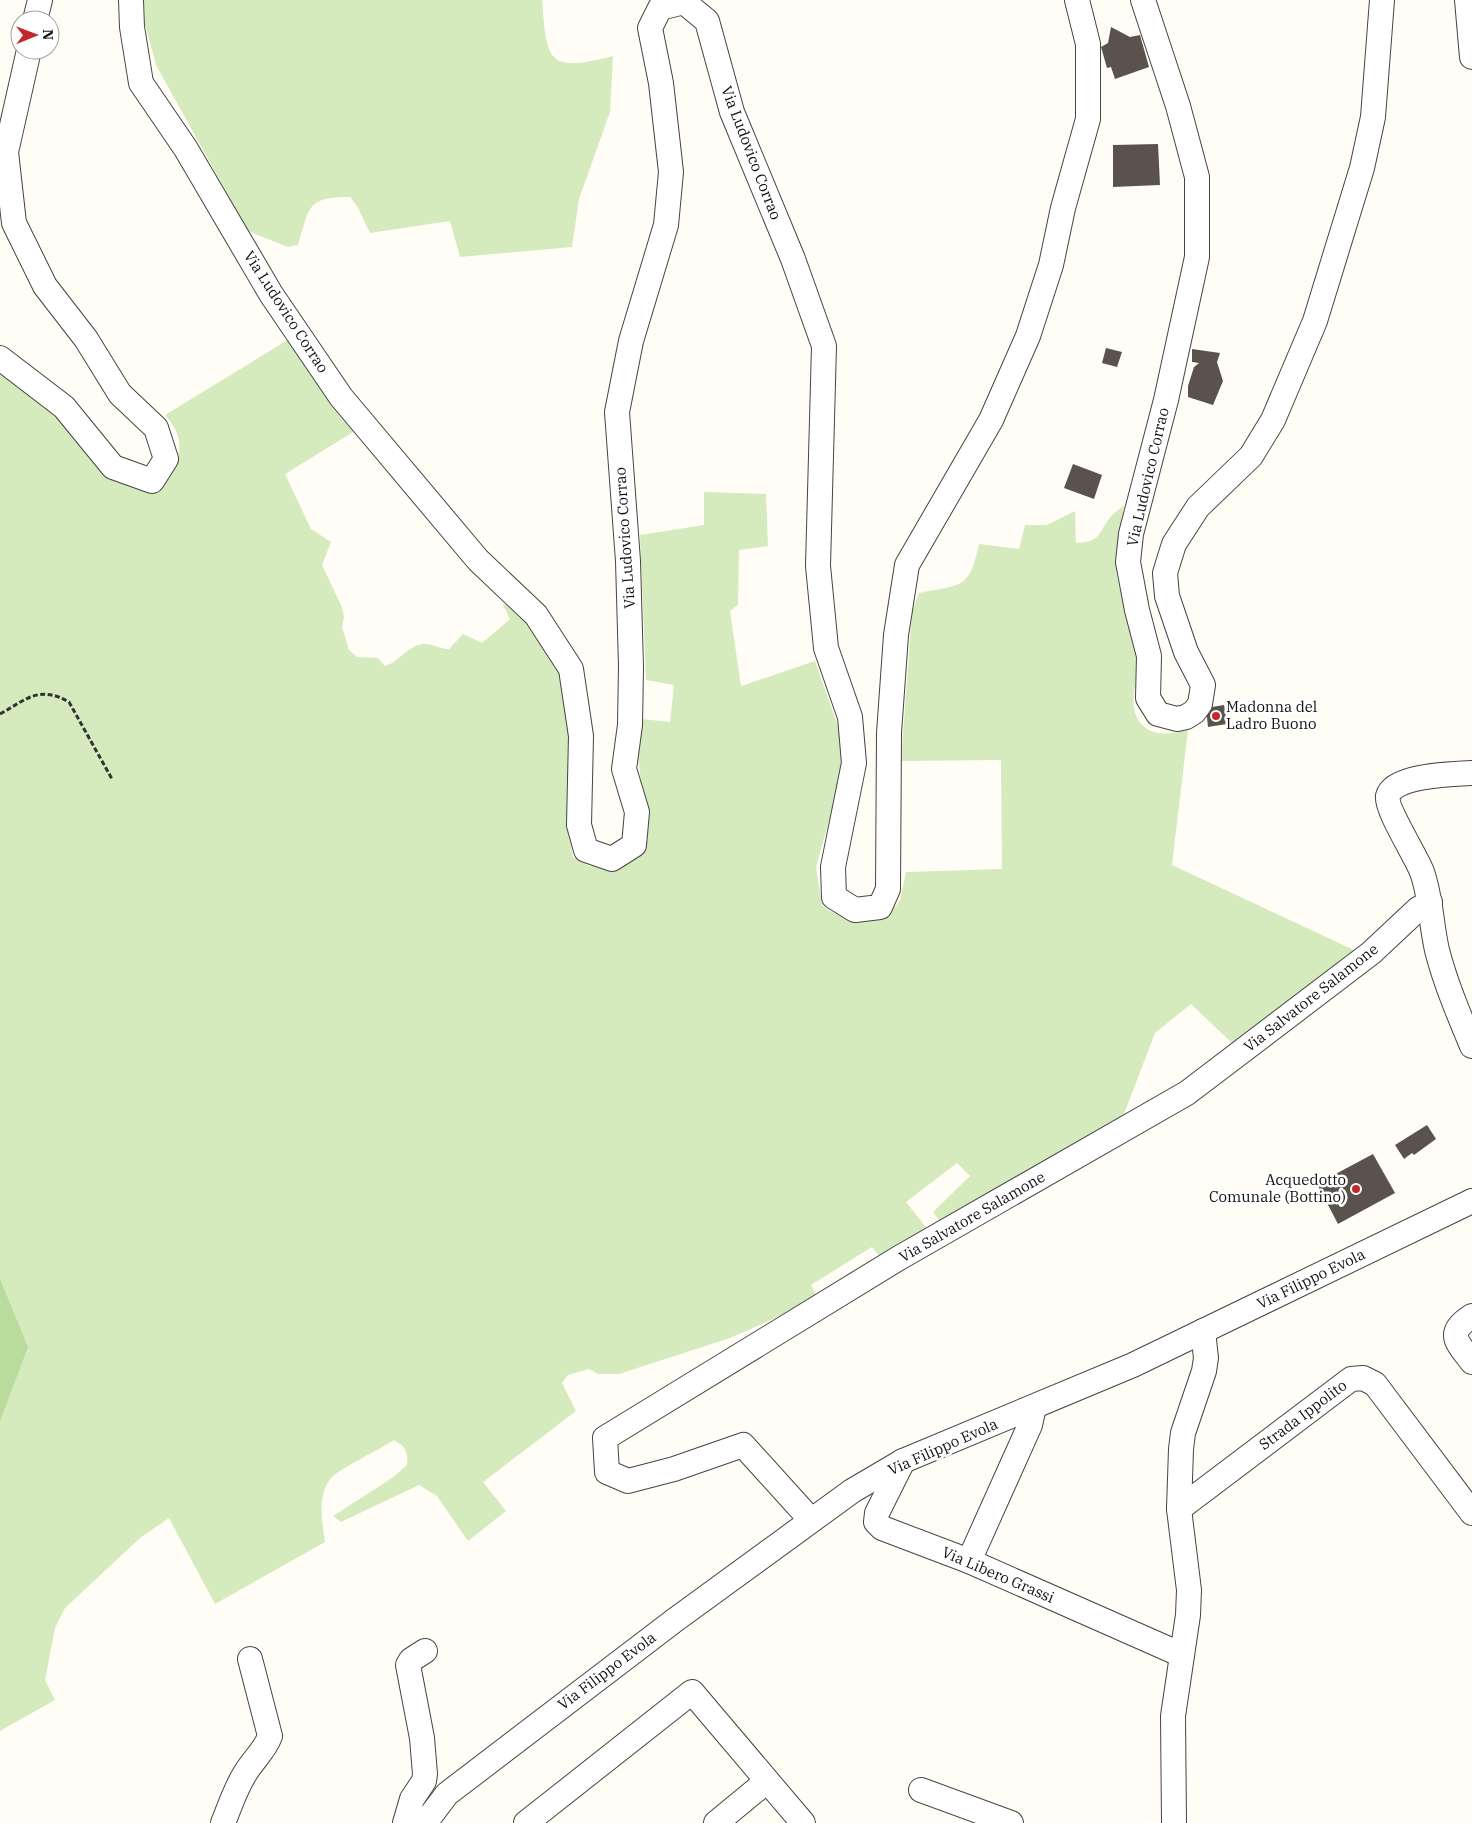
<svg xmlns="http://www.w3.org/2000/svg" width="1472" height="1823" font-family="'IBM Plex Serif',serif">
	<rect width="100%" height="100%" fill="#fffdf5"/>
	<g fill="#d5ebbd">
		<path d="M144,0H542C547,62 547,73 613,56L610,112L579,199L572,247L460,257L450,221L370,233L357,206L350,197C306,197 310,207 298,245L288,247L248,231L156,65L145,24Z"/>
		<path d="M291,338L358,429L285,474L311,529L331,542L322,565L341,605L344,616L342,627L349,650L357,657L378,658L385,666C399,662 408,646 422,644C432,643 439,649 449,649L463,634L482,643L510,619L503,605L510,602L521,607L559,667L569,724L570,840L573,857L590,866L612,868L643,800L637,747L642,719L670,722L674,685L646,680L640,535L704,525V492L766,494L768,546L739,550L738,605L730,611L741,686L815,661L841,735L842,762L837,792L816,867L822,905C841,922 863,917 887,916L900,901L906,872L1002,869L1001,760L901,761L912,612L919,593C961,584 969,591 979,544L1019,549L1025,525H1047L1075,511L1076,543C1100,542 1097,535 1109,519C1113,513 1120,509 1124,505C1122,522 1117,540 1116,557C1114,591 1136,623 1138,657C1140,678 1126,702 1139,721C1151,738 1171,734 1188,730L1172,865L1356,951L1235,1046L1191,1004L1155,1033L1121,1122L945,1228L933,1212L970,1176L957,1163L906,1202L932,1235L884,1262L872,1247L811,1285L818,1299L730,1338L619,1374H598L589,1369L568,1375L562,1383L576,1411L483,1482L506,1511L468,1541L437,1496L419,1485L341,1522L333,1516L392,1478L407,1465C408,1452 406,1447 394,1440C384,1447 336,1471 331,1478C317,1495 322,1522 325,1542L215,1604L169,1518L140,1538L65,1608L55,1628L45,1680L55,1700L0,1731V368L68,421L113,478L128,485L138,486L176,464C183,443 179,431 165,415Z"/>
	</g>
	<polygon fill="#b9dc9c" points="0,1279 28,1347 0,1421"/>
	<g fill="#5a524d">
		<polygon points="1111,27 1130,37 1140,35 1149,67 1115,79 1111,67 1107,68 1101,47 1108,43"/>
		<polygon points="1158,144 1160,185 1113,187 1113,145"/>
		<polygon points="1106,348 1122,352 1117,367 1102,363"/>
		<polygon points="1192,349 1220,353 1217,362 1223,381 1213,405 1188,397 1188,386 1194,367 1199,363 1192,362"/>
		<polygon points="1073,464 1102,475 1094,499 1064,488"/>
		<polygon points="1224,705 1227,724 1208,727 1206,708"/>
		<polygon points="1427,1125 1436,1139 1414,1155 1412,1153 1404,1159 1395,1145"/>
		<polygon points="1373,1154 1395,1193 1338,1224 1317,1184"/>
	</g>
	<g fill="none" stroke-linecap="round" stroke-linejoin="round">
		<g stroke="#444" stroke-width="26">
			<g id="minor">
				<polyline points="131,0 132,27 141,83 186,149 271,294 341,397 478,560 536,615 571,669 581,736 579,825 586,850 612,859 634,845 637,812 624,769 630,725 631,667 628,561 617,412 631,341 666,225 671,172 661,83 650,28 660,8 684,2 707,21 732,112 793,259 824,346 818,566 826,648 850,717 854,763 833,867 834,897 855,910 880,907 888,889 889,733 896,635 907,565 991,420 1028,336 1051,265 1063,208 1088,119 1088,44 1077,0"/>
				<polyline points="1143,0 1178,106 1197,177 1197,257 1166,400 1131,534 1128,562 1137,610 1149,656 1148,698 1158,714 1177,719 1186,717 1194,712 1200,704 1203,685 1186,652 1167,596 1165,573 1174,544 1198,507 1251,456 1273,420 1315,321 1362,168 1373,117 1382,0"/>
				<polyline points="1467,0 1472,57"/>
				<polyline points="35,20 40,0"/>
				<polyline points="0,358 64,407 113,467 152,481 166,459 156,428 120,394 86,339 45,286 14,223 6,152 29,50"/>
				<path d="M1472,773C1454,774 1393,775 1388,796C1385,808 1416,856 1422,872C1431,897 1431,924 1437,950C1445,982 1459,1015 1472,1046"/>
				<path d="M1472,1316C1445,1333 1457,1342 1472,1362"/>
				<polyline points="903,1461 877,1513 876,1522 882,1528 969,1561 1182,1655"/>
				<polyline points="1179,1509 1351,1379 1363,1378 1375,1384 1472,1513"/>
				<polyline points="811,1520 743,1445 674,1469 628,1481 607,1472 605,1438 899,1258 1187,1093 1371,953 1418,909 1430,902"/>
				<polyline points="969,1561 1030,1425 1034,1407"/>
				<polyline points="921,1790 1011,1823"/>
				<path d="M223,1823C230,1806 236,1787 246,1772C254,1759 265,1750 270,1736L250,1659"/>
				<polyline points="405,1823 412,1799 424,1781 425,1774 422,1738 408,1665 411,1660 425,1651"/>
				<polyline points="425,1823 447,1794 675,1620 852,1491 903,1461 1133,1365 1472,1201"/>
				<polyline points="526,1823 692,1692 803,1823"/>
				<polyline points="716,1823 767,1781"/>
				<polyline points="1174,1823 1173,1716 1188,1615 1189,1590 1179,1509 1181,1449 1183,1433 1204,1371 1206,1358 1203,1331"/>
			</g>
		</g>
		<path stroke="#333" stroke-width="3" stroke-dasharray="5 2.5" stroke-linecap="butt" d="M0,714C27,699 39,685 69,702L112,779"/>
		<use href="#minor" stroke="#fff" stroke-width="24"/>
	</g>
	<g fill="#c4262e" stroke="#fff" stroke-width="2">
		<circle cx="1216" cy="716" r="5"/>
		<circle cx="1356" cy="1189" r="5"/>
	</g>
	<g text-anchor="middle" stroke-width="5" stroke-linejoin="round" paint-order="stroke">
		<g font-size="15" fill="#111" stroke="#fff">
			<text transform="translate(751 153) rotate(69)" y="5">Via Ludovico Corrao</text>
			<text transform="translate(286 312) rotate(57)" y="5">Via Ludovico Corrao</text>
			<text transform="translate(1148 477) rotate(-77)" y="5">Via Ludovico Corrao</text>
			<text transform="translate(625 538) rotate(-94)" y="5">Via Ludovico Corrao</text>
			<text transform="translate(1311 998) rotate(-38)" y="5">Via Salvatore Salamone</text>
			<text transform="translate(972 1217) rotate(-30)" y="5">Via Salvatore Salamone</text>
			<text transform="translate(1311 1279) rotate(-26)" y="5">Via Filippo Evola</text>
			<text transform="translate(1303 1415) rotate(-37)" y="5">Strada Ippolito</text>
			<text transform="translate(943 1447) rotate(-24)" y="5">Via Filippo Evola</text>
			<text transform="translate(998 1575) rotate(23)" y="5">Via Libero Grassi</text>
			<text transform="translate(607 1671) rotate(-37)" y="5">Via Filippo Evola</text>
		</g>
		<g font-size="15" fill="#111" stroke="#fff" text-anchor="start">
			<text x="1226" y="712">Madonna del<tspan x="1226" dy="17">Ladro Buono</tspan></text>
			<text x="1346" y="1185" text-anchor="end">Acquedotto<tspan x="1346" dy="17">Comunale (Bottino)</tspan></text>
		</g>
	</g>
	<g transform="translate(35 35) rotate(89)"><circle r="24" fill="#ffffff" stroke="#a0a0a0"/>
	<path d="M0-4L9 19L0 12L-9 19Z" fill="#c4262e"/>
	<text y="-8" font-size="14" font-weight="bold" text-anchor="middle" fill="#111111">N</text>
	</g>
</svg>
